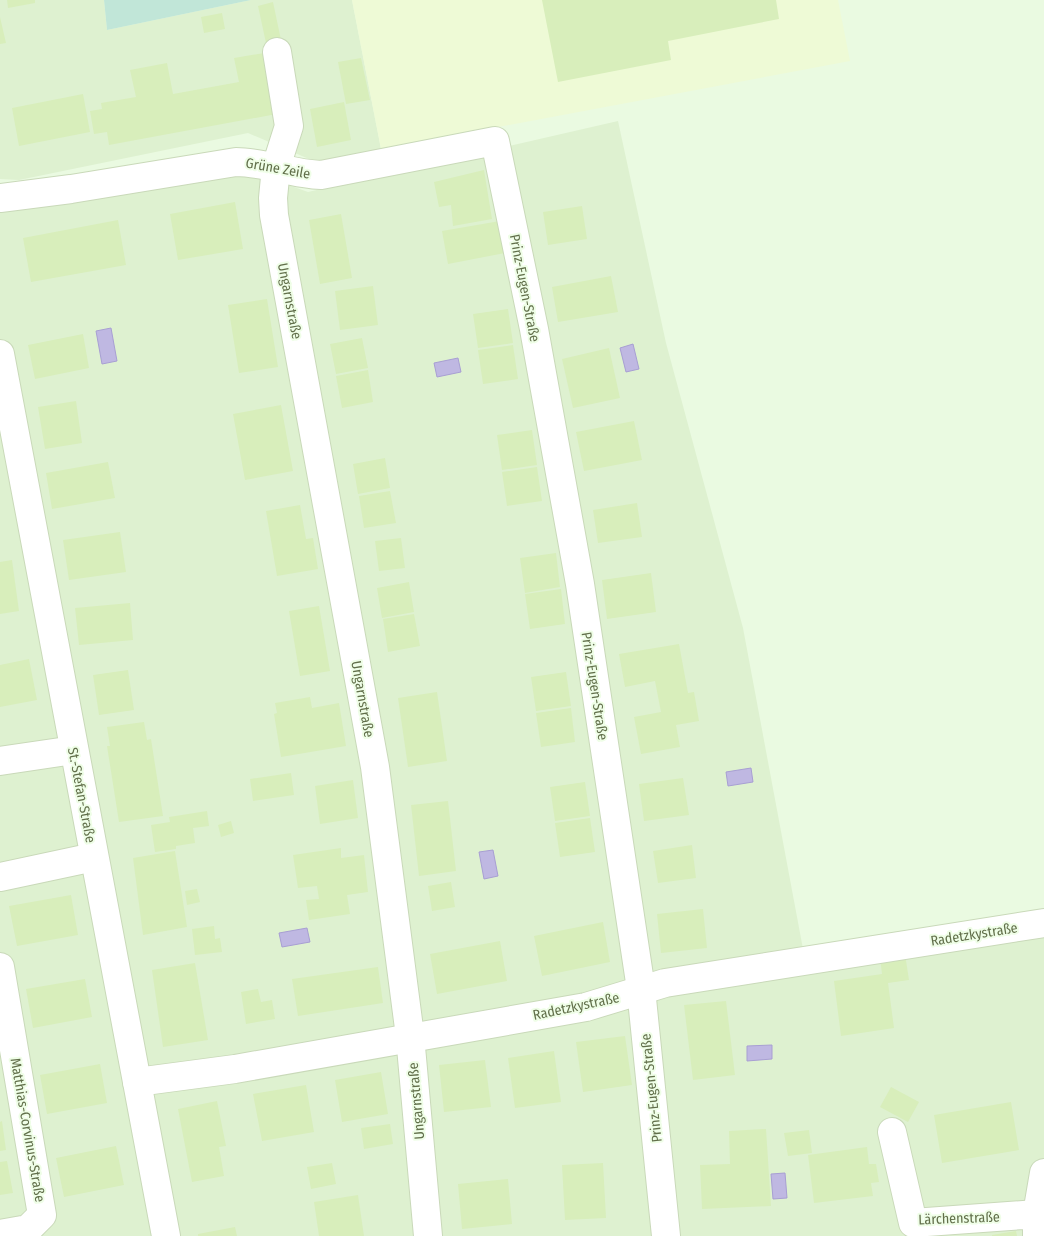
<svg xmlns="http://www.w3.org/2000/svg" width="1044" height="1236" font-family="'Fira Sans Condensed',sans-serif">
	<rect width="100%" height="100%" fill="#eafae1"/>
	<g fill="#def1d0">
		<polygon points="0,0 104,0 107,30 251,0 352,0 381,149 316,162 248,133 19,180 0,179"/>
		<polygon points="618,121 666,343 743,628 803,949 1044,931 1044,1236 0,1236 0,212 249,171 308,192"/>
	</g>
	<polygon fill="#eefad6" points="352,0 838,0 850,61 381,149"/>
	<polygon fill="#c1e6d8" points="104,0 251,0 107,30"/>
	<g fill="#bfb8e2" stroke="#a89fd3">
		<polygon points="111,328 117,361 102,364 96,331"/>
		<polygon points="633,344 639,369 626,372 620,348"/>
		<polygon points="458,358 461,372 437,377 434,363"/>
		<polygon points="751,768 753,782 728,786 726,772"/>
		<polygon points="493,850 498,876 484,879 479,852"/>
		<polygon points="307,928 310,942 282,947 279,933"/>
		<polygon points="772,1045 772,1059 747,1061 747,1046"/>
		<polygon points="785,1173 787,1198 773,1199 771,1174"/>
	</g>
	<g fill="#d8eebb">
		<polygon points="7,0 35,0 35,3 8,8"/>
		<polygon points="542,0 776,0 779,19 668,41 671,60 558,82"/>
		<polygon points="273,2 281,40 266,43 258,6"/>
		<polygon points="222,13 225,29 204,33 201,17"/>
		<polygon points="0,17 6,43 0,44"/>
		<polygon points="270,52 282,113 109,145 107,132 94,134 90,111 102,109 101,103 136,97 130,70 167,63 173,94 239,82 234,58"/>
		<polygon points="361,58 370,100 346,104 338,62"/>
		<polygon points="83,94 90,132 19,146 12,108"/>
		<polygon points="344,102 351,140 317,147 310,109"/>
		<polygon points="484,170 492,219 453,226 451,205 439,207 434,182"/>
		<polygon points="235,202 243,249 178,260 170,214"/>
		<polygon points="582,206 587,239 548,245 543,212"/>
		<polygon points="341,214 352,278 320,284 309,220"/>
		<polygon points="118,220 126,265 31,282 23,238"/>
		<polygon points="500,221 505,253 448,264 442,231"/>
		<polygon points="611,276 618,312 558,322 552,287"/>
		<polygon points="373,286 378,325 340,330 335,291"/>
		<polygon points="267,299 278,367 239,373 228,305"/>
		<polygon points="508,309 513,343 478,348 473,314"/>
		<polygon points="83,334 89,368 35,379 28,345"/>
		<polygon points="362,338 368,368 336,374 330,344"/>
		<polygon points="513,345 518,379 483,384 478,350"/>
		<polygon points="609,348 620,398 573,408 562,359"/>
		<polygon points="368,370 373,402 342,408 336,376"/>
		<polygon points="76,401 82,443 45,449 38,407"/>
		<polygon points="281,405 293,471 245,480 233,414"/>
		<polygon points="634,421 642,460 584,471 576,432"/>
		<polygon points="532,430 537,465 502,470 497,435"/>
		<polygon points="385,458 390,488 358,494 353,464"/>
		<polygon points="108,462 115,498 52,509 46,473"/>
		<polygon points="537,467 542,501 507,506 502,472"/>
		<polygon points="390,491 396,523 364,528 359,496"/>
		<polygon points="637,503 642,537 598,543 593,510"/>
		<polygon points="300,505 306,539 313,538 318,569 277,576 266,511"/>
		<polygon points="120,532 126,572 69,580 63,540"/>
		<polygon points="401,538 405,568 379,571 375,541"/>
		<polygon points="556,553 560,587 525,593 520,558"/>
		<polygon points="12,560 19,611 0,614 0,562"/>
		<polygon points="651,573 656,612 607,619 602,580"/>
		<polygon points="409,582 414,612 382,618 377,588"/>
		<polygon points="561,589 565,624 530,629 525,594"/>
		<polygon points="130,603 133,640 79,645 75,608"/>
		<polygon points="319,606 330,671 300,676 289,611"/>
		<polygon points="414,614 420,646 388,652 383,619"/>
		<polygon points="679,644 688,693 694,692 699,721 676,725 680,747 641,754 634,717 661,712 655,681 625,687 619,654"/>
		<polygon points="29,659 37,700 0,707 0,665"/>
		<polygon points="128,670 134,710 99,715 93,675"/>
		<polygon points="566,672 571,706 536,711 531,677"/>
		<polygon points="437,692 447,761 408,767 398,698"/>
		<polygon points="310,697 312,708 339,703 346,746 281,757 274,714 277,713 275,703"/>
		<polygon points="571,708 575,742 541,747 536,713"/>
		<polygon points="144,722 147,740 151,739 163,816 119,822 107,746 110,746 107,727"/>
		<polygon points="291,773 294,795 253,801 250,779"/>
		<polygon points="683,778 689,815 644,821 639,784"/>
		<polygon points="353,780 358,818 320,824 315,786"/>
		<polygon points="585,782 590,816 555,821 550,787"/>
		<polygon points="448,801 456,871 419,876 411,805"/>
		<polygon points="207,811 209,826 193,828 195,843 176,846 176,849 155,852 151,825 170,822 169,817"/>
		<polygon points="590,818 595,852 560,857 555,823"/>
		<polygon points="231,821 234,833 221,837 218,825"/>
		<polygon points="692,845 696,878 658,883 653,851"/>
		<polygon points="341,848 341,858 364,855 368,892 347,895 350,914 309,920 306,900 319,899 317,886 298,888 293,855"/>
		<polygon points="175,851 187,927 143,935 133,858"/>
		<polygon points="451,882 455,907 432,911 428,886"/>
		<polygon points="197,889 200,902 187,905 185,891"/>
		<polygon points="71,895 78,935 17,946 9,906"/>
		<polygon points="703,909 707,948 661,953 657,914"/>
		<polygon points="603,922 610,962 542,976 534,936"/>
		<polygon points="214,926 215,939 220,938 222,952 195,955 192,929"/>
		<polygon points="500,941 507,981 437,994 430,954"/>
		<polygon points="905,954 909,980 888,983 894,1028 841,1036 834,981 882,974 880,958"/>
		<polygon points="195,963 208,1040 163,1047 152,970"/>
		<polygon points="378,967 383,1003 298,1016 292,979"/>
		<polygon points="85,979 92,1017 33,1028 26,989"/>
		<polygon points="258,989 261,1002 272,1000 275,1019 246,1024 241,992"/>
		<polygon points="726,1001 735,1075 693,1080 684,1005"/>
		<polygon points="625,1036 632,1085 583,1092 576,1042"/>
		<polygon points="554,1051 561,1102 515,1108 508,1058"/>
		<polygon points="485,1060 491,1107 444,1112 439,1065"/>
		<polygon points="100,1064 107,1103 47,1114 40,1075"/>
		<polygon points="381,1072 388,1114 342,1122 335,1080"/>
		<polygon points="306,1085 314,1132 262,1141 253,1094"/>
		<polygon points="891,1087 919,1102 908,1122 880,1107"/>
		<polygon points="217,1101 226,1146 219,1147 224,1176 192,1182 178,1109"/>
		<polygon points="1011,1102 1019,1150 942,1163 934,1115"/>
		<polygon points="2,1121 6,1150 0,1151 0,1122"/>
		<polygon points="390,1124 393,1144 364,1149 361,1128"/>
		<polygon points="766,1129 771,1206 702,1209 700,1165 730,1164 729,1131"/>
		<polygon points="809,1130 812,1153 788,1156 784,1133"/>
		<polygon points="116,1146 124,1185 64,1197 56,1158"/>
		<polygon points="867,1147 869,1164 876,1164 879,1182 871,1183 873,1196 814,1203 808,1155"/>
		<polygon points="7,1161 13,1193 0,1195 0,1162"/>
		<polygon points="332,1163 336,1184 311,1189 307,1167"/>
		<polygon points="603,1163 606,1218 565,1220 562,1165"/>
		<polygon points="508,1179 512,1224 462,1229 458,1184"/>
		<polygon points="358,1195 364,1236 319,1236 314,1202"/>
		<polygon points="235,1227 237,1236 198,1236 198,1234"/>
		<polygon points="1016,1231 1017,1236 992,1236 992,1235"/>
	</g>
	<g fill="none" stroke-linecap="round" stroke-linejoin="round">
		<g stroke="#c9d9b9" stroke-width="30">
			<g id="minor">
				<polyline points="277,52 289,126 276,167 273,198 274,215 375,767 410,1036 428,1236"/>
				<path d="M0,198L71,189L236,162C265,162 292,174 321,175L495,141L534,329L580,584L641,989L666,1236"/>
				<polyline points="0,354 166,1236"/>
				<polyline points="0,761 74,750"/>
				<polyline points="0,877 94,857"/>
				<polyline points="0,967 42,1215 28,1229 0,1234"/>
				<polyline points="137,1082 235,1069 586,1007 665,983 1044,923"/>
				<polyline points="892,1132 913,1223 1037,1214 1037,1236"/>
				<polyline points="1037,1214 1044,1173"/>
			</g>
		</g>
		<use href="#minor" stroke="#fff" stroke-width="28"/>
	</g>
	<g text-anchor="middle" stroke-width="4" stroke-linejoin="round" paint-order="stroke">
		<g font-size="14" fill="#616f4a" stroke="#effee7">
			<text transform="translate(278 168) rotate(10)" y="5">Grüne Zeile</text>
			<text transform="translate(525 288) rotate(79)" y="5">Prinz-Eugen-Straße</text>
			<text transform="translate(290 301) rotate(79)" y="5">Ungarnstraße</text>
			<text transform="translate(595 686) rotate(81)" y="5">Prinz-Eugen-Straße</text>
			<text transform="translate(363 699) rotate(80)" y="5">Ungarnstraße</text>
			<text transform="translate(82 795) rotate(79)" y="5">St.-Stefan-Straße</text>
			<text transform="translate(974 934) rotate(-9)" y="5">Radetzkystraße</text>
			<text transform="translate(576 1006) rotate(-12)" y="5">Radetzkystraße</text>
			<text transform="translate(651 1088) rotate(-96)" y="5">Prinz-Eugen-Straße</text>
			<text transform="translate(416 1101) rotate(-95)" y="5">Ungarnstraße</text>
			<text transform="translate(28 1130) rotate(80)" y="5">Matthias-Corvinus-Straße</text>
			<text transform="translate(959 1218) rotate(-2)" y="5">Lärchenstraße</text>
		</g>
	</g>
</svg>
